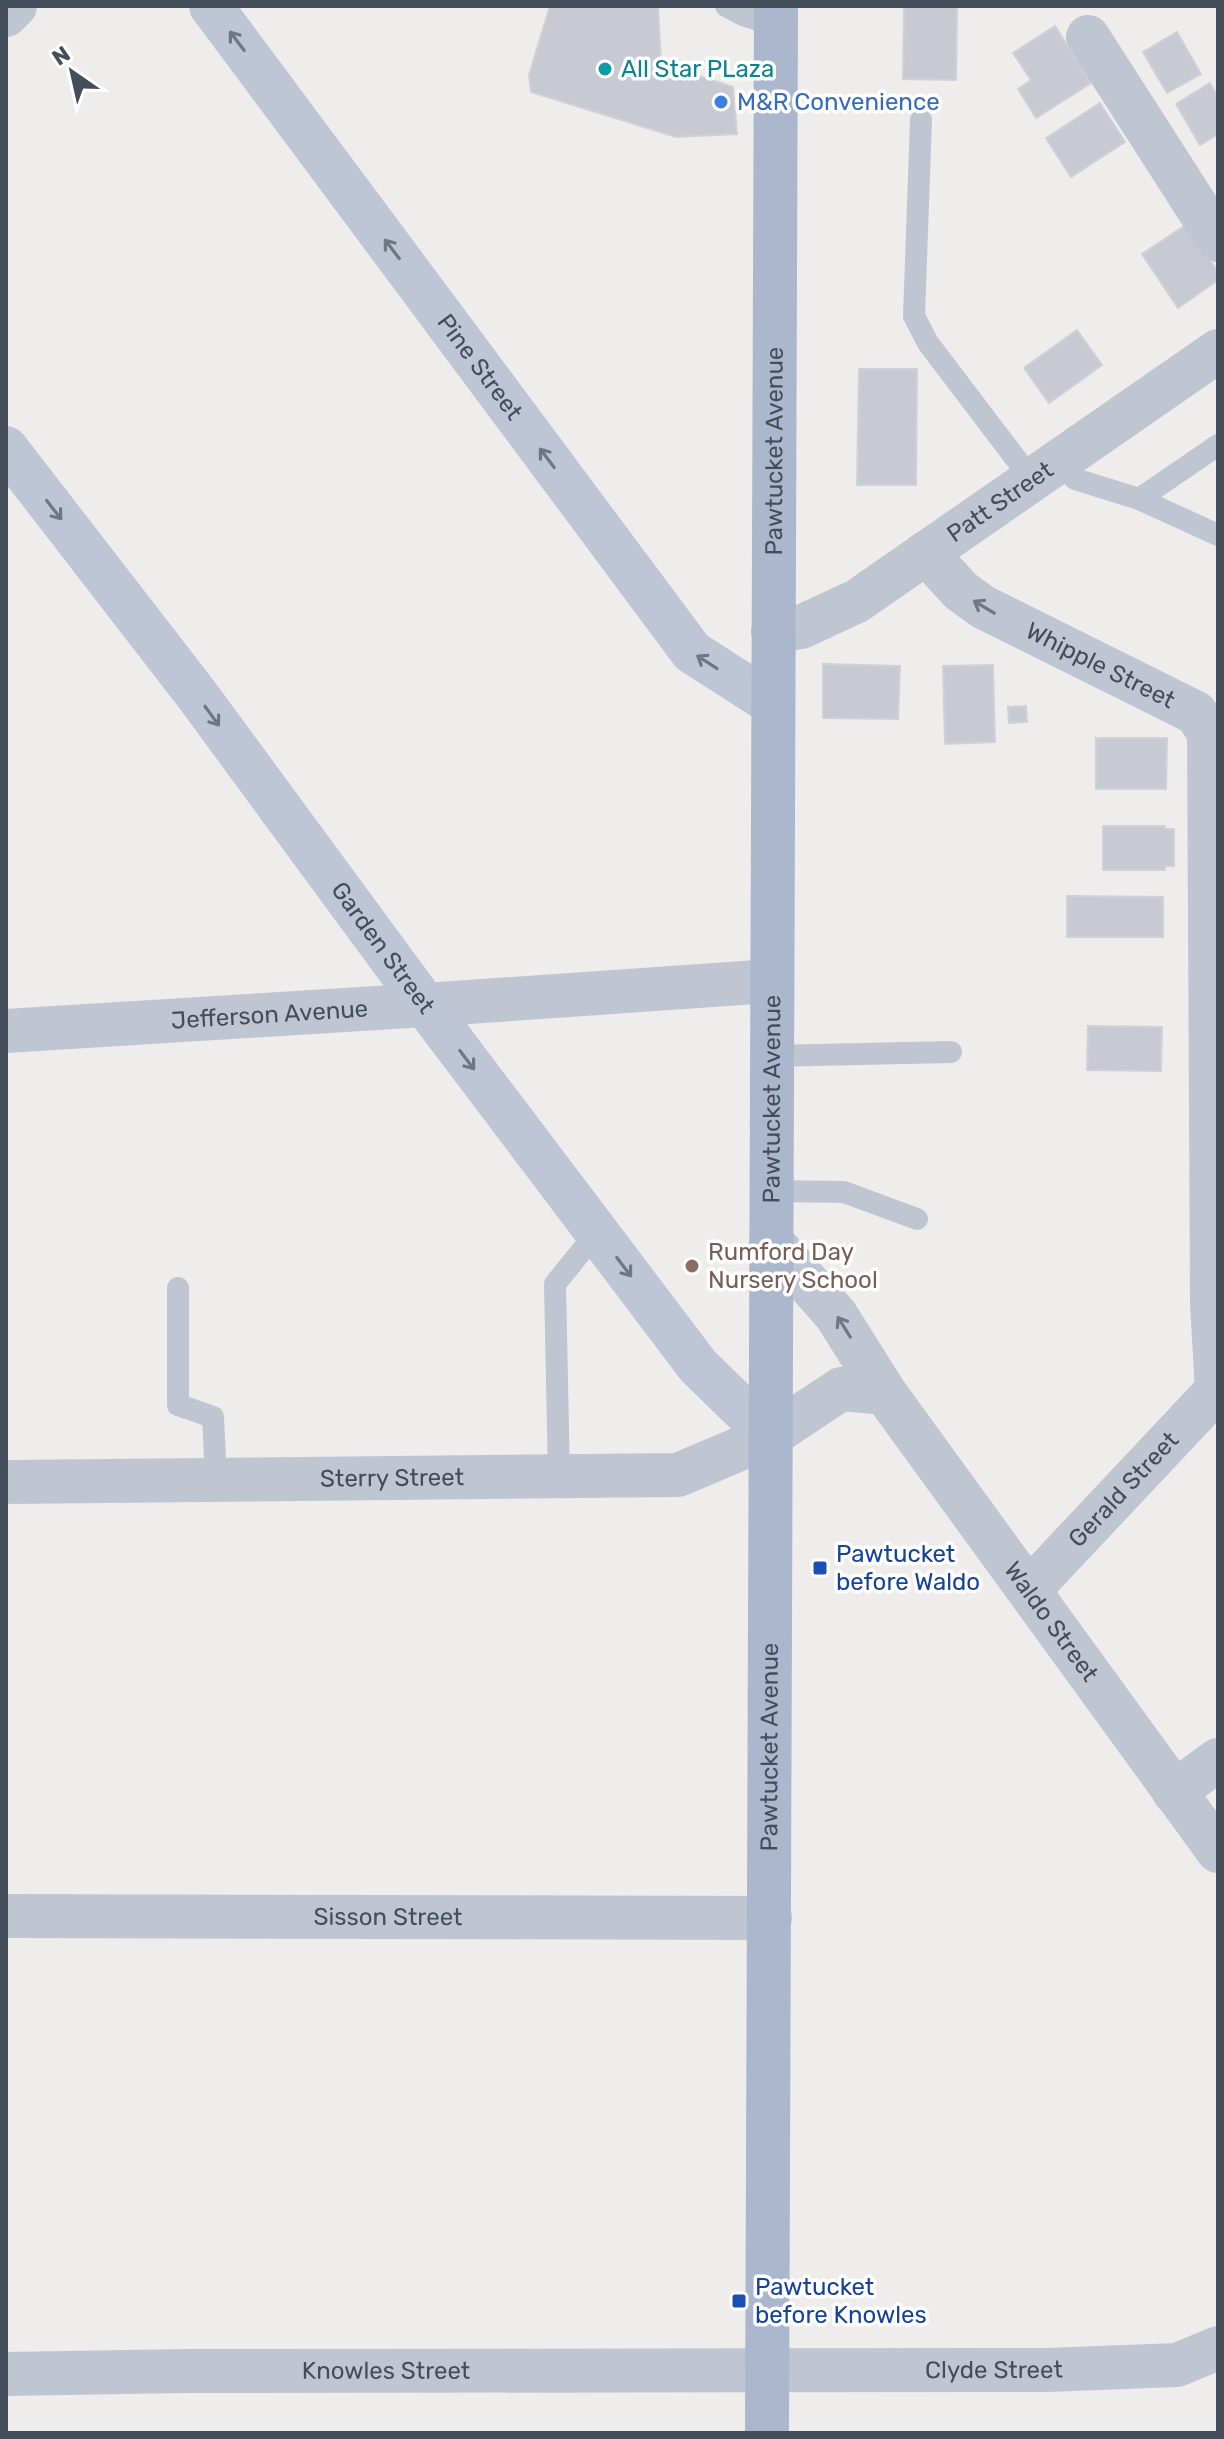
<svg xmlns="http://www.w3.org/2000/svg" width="1224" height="2439" font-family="Rubik,sans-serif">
	<rect width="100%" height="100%" fill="#efedec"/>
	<g fill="#c8cad3" stroke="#d0d1d8" stroke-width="2">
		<polygon points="550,6 658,6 661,64 733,87 737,134 676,137 531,92 529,75"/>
		<polygon points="904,6 957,6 956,80 903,79"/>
		<polygon points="1055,26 1091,83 1036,118 1018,89 1031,80 1013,53"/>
		<polygon points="1177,32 1201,74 1167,93 1143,52"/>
		<polygon points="1210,83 1218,97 1218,134 1200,145 1176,104"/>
		<polygon points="1100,103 1125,142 1071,177 1046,138"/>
		<polygon points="1186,225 1218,272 1218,280 1178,308 1142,254"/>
		<polygon points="1077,330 1102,365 1049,403 1024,368"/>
		<polygon points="859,369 917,369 916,485 857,485"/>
		<polygon points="823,664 900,666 898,719 823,718"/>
		<polygon points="993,665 995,742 945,744 943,666"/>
		<polygon points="1026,706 1027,722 1009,723 1008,707"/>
		<polygon points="1096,738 1167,738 1166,789 1096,789"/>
		<polygon points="1103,826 1165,826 1165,829 1174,829 1174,866 1165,866 1165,870 1103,870"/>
		<polygon points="1067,896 1163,897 1163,937 1067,937"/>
		<polygon points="1088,1026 1162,1027 1161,1071 1087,1070"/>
	</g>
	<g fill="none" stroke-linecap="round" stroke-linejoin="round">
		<g stroke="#bfc6d2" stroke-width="22">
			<polyline points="726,6 743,15 776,26"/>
			<polyline points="921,120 914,316 928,343 1032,480"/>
			<polyline points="1060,461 1075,479 1139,499 1218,535"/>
			<polyline points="1139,499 1218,445"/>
			<polyline points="771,1056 951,1052"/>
			<polyline points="771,1191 844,1192 917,1219"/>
			<polyline points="178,1288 178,1405 213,1417 216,1480"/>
			<polyline points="559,1477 555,1284 597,1232"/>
		</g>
		<g stroke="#bfc6d2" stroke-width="44">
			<polyline points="1088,37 1218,240"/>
			<path id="s1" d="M926,553L961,591L983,607L1196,713L1209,733L1212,1304L1217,1390"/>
			<path id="s2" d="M773,631L801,627L857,601L1218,351"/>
			<path id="s3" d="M6,1031L425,1005L772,981"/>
			<polyline points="771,1241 836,1315 885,1393"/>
			<path id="s4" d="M6,1482L678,1475L770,1436L841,1389L885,1393L1218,1851"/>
			<path id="s5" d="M1029,1590L1218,1389"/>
			<polyline points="1174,1792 1218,1760"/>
			<path id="s6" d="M6,1916L770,1918"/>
			<path id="s7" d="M6,2374L187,2371L1047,2370L1177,2365L1218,2348"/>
		</g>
		<polyline stroke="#bfc6d2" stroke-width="44" points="6,15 15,6"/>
		<g stroke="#bec6d6" stroke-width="44">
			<path id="s8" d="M211,6L692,652L773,704"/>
			<path id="s9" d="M6,448L197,695L425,1005L698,1366L770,1436"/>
		</g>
		<path stroke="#abb7cd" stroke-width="44" id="s10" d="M767,2433L776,6"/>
	</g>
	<defs><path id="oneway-shaft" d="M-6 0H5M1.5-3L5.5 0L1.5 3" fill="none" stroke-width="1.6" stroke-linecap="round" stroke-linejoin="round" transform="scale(2)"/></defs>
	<g stroke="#6f7785">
		<use href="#oneway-shaft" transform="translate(237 41) rotate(-127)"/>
		<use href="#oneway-shaft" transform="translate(392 249) rotate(-127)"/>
		<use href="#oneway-shaft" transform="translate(547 458) rotate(-127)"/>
		<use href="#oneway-shaft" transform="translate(54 510) rotate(52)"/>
		<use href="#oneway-shaft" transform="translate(707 662) rotate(-147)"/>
		<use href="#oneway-shaft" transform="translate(212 716) rotate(54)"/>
		<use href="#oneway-shaft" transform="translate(467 1060) rotate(53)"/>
		<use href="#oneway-shaft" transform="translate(624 1267) rotate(53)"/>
	</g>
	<g stroke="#6f7784">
		<use href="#oneway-shaft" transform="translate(984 607) rotate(-149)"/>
		<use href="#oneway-shaft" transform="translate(844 1327) rotate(-122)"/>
	</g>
	<circle fill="#0f9aa8" stroke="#fff" stroke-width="3" cx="605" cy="69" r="8"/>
	<circle fill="#3f7fe0" stroke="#fff" stroke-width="3" cx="721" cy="102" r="8"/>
	<circle fill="#8d6e63" stroke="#fff" stroke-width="3" cx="692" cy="1266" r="8"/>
	<g fill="#1a4fb4" stroke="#fff" stroke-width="3">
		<rect x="812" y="1560" width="16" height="16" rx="4"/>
		<rect x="731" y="2293" width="16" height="16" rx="4"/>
	</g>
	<g text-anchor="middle" stroke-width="7" stroke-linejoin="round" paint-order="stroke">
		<g font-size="24" fill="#0d838f" stroke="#fff" text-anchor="start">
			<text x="621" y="77">All Star PLaza</text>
		</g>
		<g font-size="24" fill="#366cbe" stroke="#fff" text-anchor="start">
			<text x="737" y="110">M&amp;R Convenience</text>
		</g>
		<g font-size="24" fill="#444d5a" stroke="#fff">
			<text dy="8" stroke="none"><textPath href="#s8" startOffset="450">Pine Street</textPath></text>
			<text dy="8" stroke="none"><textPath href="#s10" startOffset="1982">Pawtucket Avenue</textPath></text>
			<text dy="8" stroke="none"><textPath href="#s2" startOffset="264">Patt Street</textPath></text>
			<text dy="8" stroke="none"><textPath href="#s1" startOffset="210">Whipple Street</textPath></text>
			<text dy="8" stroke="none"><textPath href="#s9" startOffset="626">Garden Street</textPath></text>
			<text dy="8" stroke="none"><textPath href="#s3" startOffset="264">Jefferson Avenue</textPath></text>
			<text dy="8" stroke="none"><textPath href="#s10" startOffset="1334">Pawtucket Avenue</textPath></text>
			<text dy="8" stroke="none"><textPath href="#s4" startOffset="386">Sterry Street</textPath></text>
			<text dy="8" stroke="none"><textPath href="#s5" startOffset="138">Gerald Street</textPath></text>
			<text dy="8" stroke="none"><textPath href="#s4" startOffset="1184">Waldo Street</textPath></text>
			<text dy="8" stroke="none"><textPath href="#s10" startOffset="686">Pawtucket Avenue</textPath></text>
			<text dy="8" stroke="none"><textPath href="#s6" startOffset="382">Sisson Street</textPath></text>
			<text dy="8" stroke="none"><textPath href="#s7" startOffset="988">Clyde Street</textPath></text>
			<text dy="8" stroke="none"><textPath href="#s7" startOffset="380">Knowles Street</textPath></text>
		</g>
		<g font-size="24" fill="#785e54" stroke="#fff" text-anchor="start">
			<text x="708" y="1260">Rumford Day<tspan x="708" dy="28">Nursery School</tspan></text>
		</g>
		<g font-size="24" fill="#164399" stroke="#fff" text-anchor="start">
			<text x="836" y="1562">Pawtucket<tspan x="836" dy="28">before Waldo</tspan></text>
			<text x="755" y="2295">Pawtucket<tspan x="755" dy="28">before Knowles</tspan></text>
		</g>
	</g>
	<rect width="1224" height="2439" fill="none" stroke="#444d5a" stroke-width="16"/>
	<g transform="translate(72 72) rotate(326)" stroke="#ffffff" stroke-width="6" paint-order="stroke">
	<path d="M0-6L14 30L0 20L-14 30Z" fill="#444d5a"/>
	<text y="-12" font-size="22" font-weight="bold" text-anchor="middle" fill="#444d5a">N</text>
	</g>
</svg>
